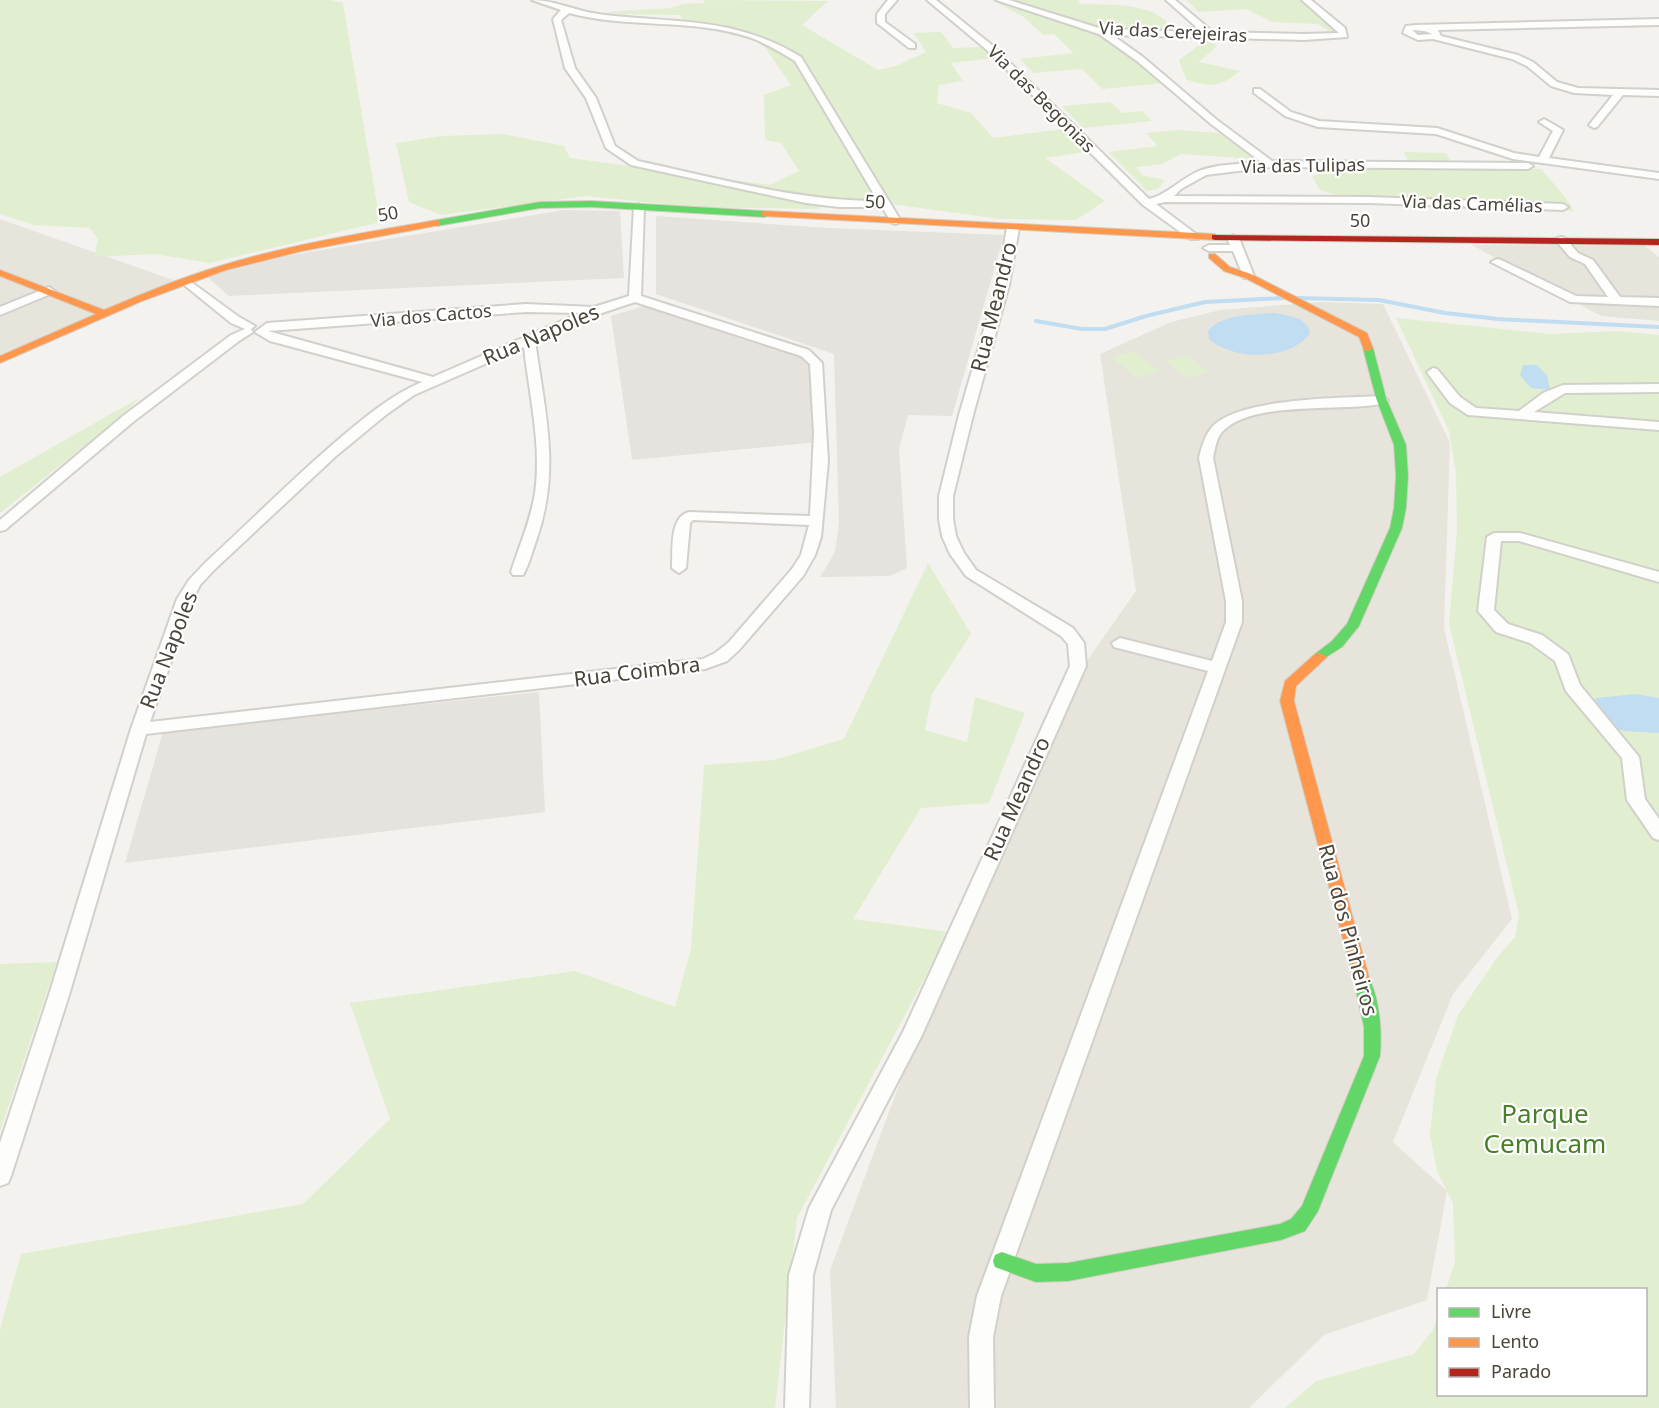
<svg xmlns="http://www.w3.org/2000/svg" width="1659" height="1408" font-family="'Noto Sans',sans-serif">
	<rect width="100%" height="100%" fill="#f4f2ee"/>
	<g fill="#e7e4dc">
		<polygon points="0,219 176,281 0,356"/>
		<polygon points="1472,245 1645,246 1659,257 1659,321 1601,316"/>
		<polygon points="1321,302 1383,304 1450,443 1444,628 1512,919 1453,994 1393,1142 1447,1191 1427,1300 1324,1335 1249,1408 836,1408 830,1270 986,852 1051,712 1136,591 1100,354 1171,322 1220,310"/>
	</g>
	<g fill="#e6e2de">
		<polygon points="564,210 620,211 624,278 229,296 206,276 249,262"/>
		<polygon points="656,216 828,228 1004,235 952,416 908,415 899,449 907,568 890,576 820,577 835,552 839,523 834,354 656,294"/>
		<polygon points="650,304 813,359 819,442 632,460 611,316"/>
		<polygon points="539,692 545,812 125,863 163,732"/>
	</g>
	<g fill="#e1eecf">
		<polygon points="0,0 331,0 343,3 380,222 209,263 155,254 94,257 98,239 90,228 34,225 0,214"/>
		<polygon points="703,0 828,1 802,25 878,70 896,66 926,52 914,33 941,32 953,48 982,47 994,58 951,63 963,81 939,85 937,103 971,113 993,138 1064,129 1084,152 1045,158 1105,201 1076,220 1000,219 840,197 818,209 694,207 586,196 441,215 409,202 396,143 442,136 503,134 564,146 570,158 770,185 799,171 781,143 765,140 764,95 791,85 762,43 687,23 679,15 622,14 606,12 671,8 683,4 705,3"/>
		<path d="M992,0H1078L1080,4C1108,5 1156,1 1172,29L1106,27L1165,83L1102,89L1082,69L1033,73L1020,59L1073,53L1054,34L1043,35L1024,17Z"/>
		<polygon points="1187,0 1304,0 1344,33 1332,33 1318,24 1273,22 1246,9 1198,12"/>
		<path d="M1207,39L1217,46L1199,62L1240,71C1221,87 1209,88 1186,79L1179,60Z"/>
		<polygon points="1110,102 1122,113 1142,111 1152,121 1083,128 1062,106"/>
		<polygon points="1176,130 1219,133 1256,159 1181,154 1162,164 1136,167 1142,175 1165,180 1158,189 1147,191 1109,152 1158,146 1146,133"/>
		<polygon points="1404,152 1446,153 1452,164 1409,163"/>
		<polygon points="1335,167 1541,169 1566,198 1574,211 1453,207 1340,196 1320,190 1312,177"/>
		<polygon points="1396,318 1550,334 1617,331 1659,335 1659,1408 1285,1408 1316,1381 1414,1354 1433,1330 1438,1313 1438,1394 1646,1394 1646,1290 1446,1289 1455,1262 1453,1203 1437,1171 1430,1134 1436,1079 1458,1015 1496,959 1515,937 1519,915 1449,624 1457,530 1456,474 1449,431"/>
		<polygon points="1133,351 1160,371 1137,378 1111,357"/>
		<polygon points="1187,355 1209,372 1186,378 1165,361"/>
		<polygon points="139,398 120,418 0,513 0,477"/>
		<polygon points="928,563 971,634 932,694 925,730 967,742 975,697 1025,713 989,803 921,808 853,919 949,932 797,1218 775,1408 0,1408 0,1329 21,1254 303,1204 390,1119 350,1003 575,971 675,1007 691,949 704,765 774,760 844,739"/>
		<polygon points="57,962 0,1131 0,964"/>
	</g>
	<g fill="#c0ddf1">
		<path d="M1275,313C1289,316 1308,317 1310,334C1288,361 1234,361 1209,339L1208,331C1220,314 1255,314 1275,313Z"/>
		<polygon points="1523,365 1537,365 1547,376 1550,390 1531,388 1520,375"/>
		<polygon points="1636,694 1659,698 1659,733 1623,731 1609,726 1593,708 1596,698"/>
	</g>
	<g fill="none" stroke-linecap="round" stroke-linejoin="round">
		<g stroke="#c0ddf1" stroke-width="4">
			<polyline points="1298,298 1379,300 1445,313 1498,319 1659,327"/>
			<polyline points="1036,321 1082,329 1105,329 1146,316 1205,302 1284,298"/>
		</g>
		<g stroke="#d2d0cb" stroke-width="4">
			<g id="street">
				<path d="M532,0C555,0 575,11 598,14C674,24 732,15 801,57L901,221L896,224L892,223L882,207H839L806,203L631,165L606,148L586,98L565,68L553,19L561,10ZM569,13C628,29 691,18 749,37C765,43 780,52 795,61L878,201C797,201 718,178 638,161L615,146L596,98L575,68L561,20Z"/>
				<polygon points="888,0 897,0 885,14 885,22 915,44 915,48 909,48 877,23 877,14"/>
				<path d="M927,0H936L993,46L1149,199C1167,195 1180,179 1199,171C1217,164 1241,164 1261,162L1211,124L1137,61L1099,34L996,0H1009L1102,29L1202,32L1166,0H1175L1213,32L1304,34L1339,33L1302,0H1311L1345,28L1347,37L1304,40L1112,35L1143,57L1217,120L1272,161L1528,163L1533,166L1528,169L1270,167L1206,175L1181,189L1174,196L1369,197L1563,204L1568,207L1563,210L1369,203L1165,202L1156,204L1200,237L1198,239H1190L1143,205L987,50Z"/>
				<path d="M1659,19V25L1438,30L1441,36L1518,55L1533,62L1557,82L1578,88L1659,90V96L1623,95L1597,127L1594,128L1589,125L1613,95L1574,93L1551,86L1527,66L1512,59L1433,39L1418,40L1403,33L1406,26L1416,25ZM1412,30L1425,31L1432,34L1418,35Z"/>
				<polygon points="1254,89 1260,89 1291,112 1319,121 1437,128 1514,153 1539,157 1553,131 1539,122 1544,119 1563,130 1549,158 1659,173 1659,179 1513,159 1436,134 1318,127 1285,116 1254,93"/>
				<path d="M639,204L644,207L641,296L809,350L822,363L828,461L821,537L815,555L803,576L739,650L727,661L705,669L146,734L69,995L11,1176L8,1183L0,1186V1143L49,995L131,729L177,599L189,580L205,563C250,522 293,478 339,439C365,417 391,395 422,382L270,341L255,332L267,323L526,304L594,307L629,296L634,207ZM635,302L801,356L810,364L814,433L810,516L689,512C669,517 673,551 672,568L679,573L686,568L690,523L693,520L809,525L801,555L792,569L728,643L715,653L703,659L150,722L193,599L200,585L215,569L336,456L387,414L414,395L524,347C529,394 542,445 535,493C531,520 519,546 511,572L513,575H523C529,565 532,552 536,541C561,470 545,413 535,341L599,314ZM526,312L580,313L433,377L268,331Z"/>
				<polygon points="1013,225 1019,228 1009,285 973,415 953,496 953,519 956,536 964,553 976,570 1073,628 1084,643 1086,666 922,1035 831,1210 813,1275 809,1408 785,1408 789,1275 809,1208 903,1032 1070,666 1068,644 1061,636 966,576 950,554 942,536 939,519 939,496 959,415 997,285 1007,228"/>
				<polygon points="1233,235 1239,238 1254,276 1252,278 1244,278 1233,251 1209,251 1203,248 1209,245 1230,245 1227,238"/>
				<polygon points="1561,237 1565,238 1578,253 1593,260 1620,297 1659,298 1659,306 1570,302 1491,262 1497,259 1501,260 1576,296 1608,297 1585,264 1570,257 1557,242 1557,238"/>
				<polygon points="187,279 239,317 255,326 251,329 253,332 239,341 133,422 5,530 0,531 0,520 123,416 231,335 245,329 231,323 183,284 181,282"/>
				<polygon points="49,287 55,291 53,293 0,315 0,307"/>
				<polygon points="1433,368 1437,369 1460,397 1476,408 1519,411 1543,393 1563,385 1659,384 1659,392 1565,393 1534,412 1659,422 1659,430 1468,415 1450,403 1429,375 1427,372"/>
				<path d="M1381,396L1388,400L1386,403C1344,413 1252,399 1222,432C1216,439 1215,449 1213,458L1242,601V622L1001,1296L993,1337L994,1408H970L969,1337L977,1296L1208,671L1114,647L1112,643L1120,638L1212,661L1226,622V601L1199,458C1202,446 1205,434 1214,425C1244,398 1340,398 1381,396Z"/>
				<polygon points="1494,533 1520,533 1659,572 1659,582 1519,541 1501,541 1494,610 1508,624 1542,635 1568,654 1580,685 1639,757 1645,799 1659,819 1659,840 1653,838 1627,800 1622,758 1566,691 1555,661 1530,643 1496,632 1478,611 1487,537"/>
			</g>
		</g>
		<g stroke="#d3cfc5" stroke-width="2">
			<g id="fast">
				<polygon points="591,201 765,211 769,214 765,217 591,207 540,208 437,226 433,223 437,220 540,202"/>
				<polygon points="1368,345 1373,348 1386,398 1406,445 1408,476 1406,508 1402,528 1359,626 1342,647 1320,661 1313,657 1315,654 1332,641 1347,624 1390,528 1394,508 1396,476 1394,445 1376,398 1363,348"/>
				<path d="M1362,975L1368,976C1380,999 1382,1031 1380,1056L1318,1211L1305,1231L1281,1240L1068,1281L1036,1282L995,1267L993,1261L995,1255L1002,1252L1036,1264L1068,1263L1280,1224L1291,1219L1302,1206L1364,1056V1027L1354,981L1356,976Z"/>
			</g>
		</g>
		<g stroke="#d3cfc5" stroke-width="2">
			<g id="slow">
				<polygon points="765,211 1215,234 1220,237 1215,240 762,216 762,212"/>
				<path d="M437,220L440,221V225L302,251L226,270L142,301L0,363V356L96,314L0,276V270L104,310C142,294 180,278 220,266C291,244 364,233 437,220Z"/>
				<polygon points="1209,254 1215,254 1230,267 1251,274 1367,333 1373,348 1368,351 1364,350 1359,337 1245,278 1224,271 1209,258"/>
				<polygon points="1320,653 1327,657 1296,686 1294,701 1370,981 1368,986 1362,987 1356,986 1354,981 1280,701 1285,681 1315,654"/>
			</g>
		</g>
		<g stroke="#d3cfc5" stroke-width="2">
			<polygon id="jam" points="1212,235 1659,239 1659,245 1215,240 1212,239"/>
		</g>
		<use href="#street" fill="#fdfdfc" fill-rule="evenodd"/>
		<use href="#fast" fill="#63d668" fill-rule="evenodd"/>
		<use href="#slow" fill="#ff974d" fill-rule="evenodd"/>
		<use href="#jam" fill="#b3261e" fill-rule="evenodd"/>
	</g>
	<g text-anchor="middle" stroke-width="4.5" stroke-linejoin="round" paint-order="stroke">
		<g font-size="18" fill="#4b4439" stroke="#fff">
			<text transform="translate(1173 32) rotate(3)" y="6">Via das Cerejeiras</text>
			<text transform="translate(1041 99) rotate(45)" y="6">Via das Begonias</text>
			<text transform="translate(1303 166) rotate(-1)" y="6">Via das Tulipas</text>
			<text transform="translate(875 202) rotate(3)" y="6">50</text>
			<text transform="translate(1472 204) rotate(2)" y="6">Via das Camélias</text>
			<text transform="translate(388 214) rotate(-10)" y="6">50</text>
			<text x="1360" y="227">50</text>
			<text transform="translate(431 316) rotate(-5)" y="6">Via dos Cactos</text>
		</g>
		<g font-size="21" fill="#4b4439" stroke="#fff">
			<text transform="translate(994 307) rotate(-76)" y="7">Rua Meandro</text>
			<text transform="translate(541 335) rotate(-23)" y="7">Rua Napoles</text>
			<text transform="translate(169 650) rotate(-69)" y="7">Rua Napoles</text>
			<text transform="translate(637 672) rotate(-7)" y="7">Rua Coimbra</text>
			<text transform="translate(1017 799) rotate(-66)" y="7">Rua Meandro</text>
			<text transform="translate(1348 930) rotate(75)" y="7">Rua dos Pinheiros</text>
		</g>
		<g font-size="26" fill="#4a7f2a" stroke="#fff">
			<text x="1545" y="1123">Parque<tspan x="1545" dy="30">Cemucam</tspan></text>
		</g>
	</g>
	<rect x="1437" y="1288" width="210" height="108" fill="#ffffff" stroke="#b7b4b0" stroke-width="1.5"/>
	<rect x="1449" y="1308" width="30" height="9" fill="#63d668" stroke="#b7b4b0" stroke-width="1.5"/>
	<text x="1491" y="1318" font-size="18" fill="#4b4439">Livre</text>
	<rect x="1449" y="1338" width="30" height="9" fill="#ff974d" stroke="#b7b4b0" stroke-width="1.5"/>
	<text x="1491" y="1348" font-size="18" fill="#4b4439">Lento</text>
	<rect x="1449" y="1368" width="30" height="9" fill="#b3261e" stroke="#b7b4b0" stroke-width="1.5"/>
	<text x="1491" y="1378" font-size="18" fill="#4b4439">Parado</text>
</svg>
